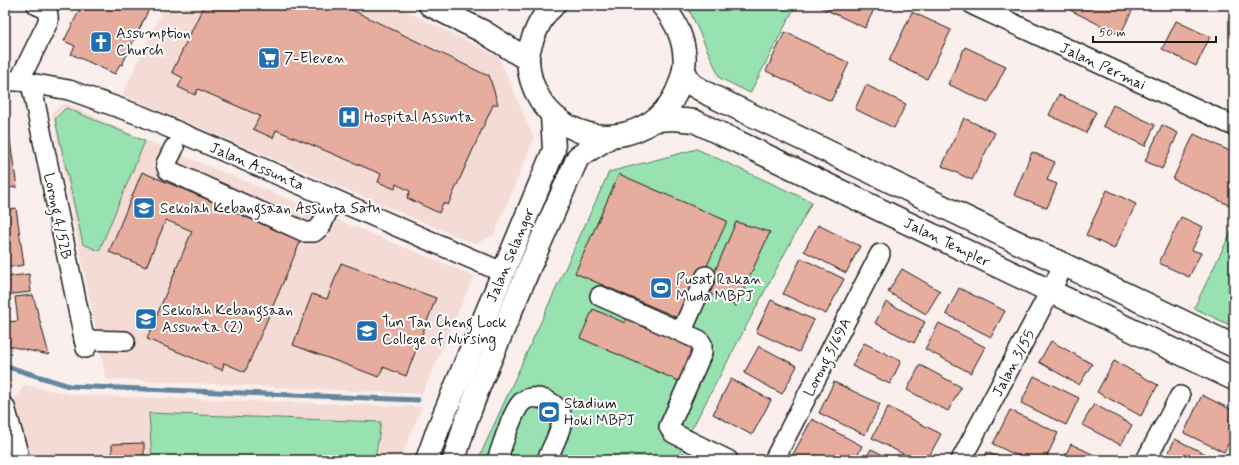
<svg xmlns="http://www.w3.org/2000/svg" width="1239" height="465" font-family="Mynerve,sans-serif">
	<rect width="100%" height="100%" fill="#faefec"/>
	<filter id="ink" filterUnits="userSpaceOnUse"><feTurbulence type="fractalNoise" baseFrequency=".025" numOctaves="2"/><feDisplacementMap in="SourceGraphic" scale="8" xChannelSelector="R" yChannelSelector="G"/><feConvolveMatrix kernelMatrix="1 2 1 2 8 2 1 2 1" color-interpolation-filters="sRGB"/></filter>
	<g filter="url(#ink)">
		<g fill="#f4dbd5">
			<polygon points="165,5 394,5 499,57 534,139 494,235 475,244 122,95"/>
			<polygon points="65,103 150,142 474,276 422,394 106,379 52,113"/>
			<polygon points="24,385 74,395 422,407 400,460 31,460 14,400"/>
		</g>
		<g fill="#98e1b0" stroke="#5a7e66">
			<polygon points="687,5 796,5 750,93 720,78"/>
			<polygon points="66,108 145,141 99,251 83,244 55,119"/>
			<polygon points="697,149 812,202 680,451 699,460 478,460 609,172"/>
			<polygon points="1231,232 1234,233 1234,327 1194,308"/>
			<polygon points="149,413 381,422 375,460 152,460"/>
		</g>
		<g fill="none" stroke-linecap="round" stroke-linejoin="round">
			<polyline stroke="#65869e" stroke-width="5" points="5,366 69,386 418,400"/>
		</g>
		<g fill="#e6ad9f" stroke="#1c1c1c">
			<polygon points="82,5 151,5 122,65 120,64 115,74 71,54 75,46 64,41"/>
			<polygon points="204,5 342,5 486,75 489,75 498,104 493,105 448,205 443,203 439,213 407,198 410,191 396,184 395,189 378,182 381,174 276,130 273,138 253,129 260,116 198,89 195,95 178,87 183,78 172,72"/>
			<polygon points="821,5 876,5 865,28 820,7"/>
			<polygon points="1073,5 1135,5 1120,35 1070,10"/>
			<polygon points="912,12 951,30 927,79 889,61"/>
			<polygon points="1176,21 1210,37 1196,66 1162,49"/>
			<polygon points="785,32 849,63 831,101 766,71"/>
			<polygon points="965,47 1006,66 988,103 948,84"/>
			<polygon points="866,85 906,104 894,128 855,109"/>
			<polygon points="1059,95 1096,112 1086,133 1049,115"/>
			<polygon points="1113,105 1155,125 1145,146 1103,126"/>
			<polygon points="964,118 995,133 972,180 942,166"/>
			<polygon points="5,120 7,121 17,187 5,188"/>
			<polygon points="1162,125 1178,133 1162,169 1145,161"/>
			<polygon points="1194,134 1234,153 1234,194 1229,205 1173,179"/>
			<polygon points="1032,152 1055,162 1047,180 1057,184 1047,208 1014,195"/>
			<polygon points="142,172 216,203 219,197 246,209 243,215 301,240 245,372 224,363 222,370 147,339 192,231 166,220 146,267 109,252"/>
			<polygon points="619,174 727,221 683,320 575,273"/>
			<polygon points="1107,190 1136,204 1114,249 1086,235"/>
			<polygon points="16,208 24,265 5,268 5,210"/>
			<polygon points="1181,217 1203,227 1192,250 1201,253 1189,277 1159,263"/>
			<polygon points="736,222 770,232 736,306 706,292"/>
			<polygon points="818,225 860,246 846,273 804,251"/>
			<polygon points="801,258 844,279 826,314 783,294"/>
			<polygon points="341,263 436,298 406,376 383,367 379,377 293,345 312,294 327,299"/>
			<polygon points="902,269 940,291 926,314 888,292"/>
			<polygon points="29,274 31,292 5,295 5,277"/>
			<polygon points="959,288 1005,311 991,337 946,314"/>
			<polygon points="33,295 49,355 5,345 5,322 18,321 15,297"/>
			<polygon points="771,300 814,320 799,352 756,332"/>
			<polygon points="886,302 925,322 914,343 875,323"/>
			<polygon points="593,309 625,323 628,316 697,346 681,382 580,338"/>
			<polygon points="939,323 985,347 971,373 925,349"/>
			<polygon points="1051,341 1092,364 1079,385 1039,362"/>
			<polygon points="864,343 901,361 890,384 852,366"/>
			<polygon points="759,346 797,366 782,394 744,373"/>
			<polygon points="1114,361 1158,385 1141,416 1097,392"/>
			<polygon points="920,365 961,387 948,411 907,390"/>
			<polygon points="1034,376 1079,398 1066,425 1021,403"/>
			<polygon points="731,379 771,400 752,435 713,414"/>
			<polygon points="834,382 880,404 865,435 819,413"/>
			<polygon points="1202,395 1234,411 1234,433 1224,452 1184,433"/>
			<polygon points="1094,404 1132,425 1121,445 1082,425"/>
			<polygon points="888,407 941,434 927,460 915,460 872,438"/>
			<polygon points="1010,410 1058,433 1045,460 1026,460 993,444"/>
			<polygon points="812,419 862,446 855,460 795,460 791,458"/>
			<polygon points="1175,439 1216,459 1216,460 1165,460"/>
			<polygon points="144,443 144,460 112,460 112,444"/>
			<polygon points="1071,444 1105,460 1063,460"/>
			<polygon points="871,449 893,460 865,460"/>
			<polygon points="987,452 1004,460 983,460"/>
		</g>
		<g fill="none" stroke-linecap="round" stroke-linejoin="round">
			<g stroke="#1c1c1c" stroke-width="22">
				<g id="minor">
					<polyline points="973,5 1234,126"/>
					<polyline points="5,81 19,81 69,90 142,116 502,272"/>
					<path d="M19,81L48,22C49,12 47,9 37,5"/>
					<polyline points="31,83 86,348"/>
					<polyline points="174,148 166,164 168,170 305,232 314,232 321,226 333,199"/>
					<polyline points="600,296 699,340 702,344 702,353 669,427 673,433 728,460"/>
					<polyline points="682,331 706,276"/>
					<polyline points="84,340 125,341"/>
					<polyline points="5,407 20,460"/>
					<path d="M497,460C503,444 511,415 521,403C533,390 561,403 562,419C562,430 551,449 547,460"/>
					<polyline points="774,460 880,254"/>
					<polyline points="961,460 1064,265"/>
					<polyline points="1146,460 1180,396"/>
				</g>
			</g>
			<g stroke="#1c1c1c" stroke-width="25">
				<g id="major">
					<polyline points="430,5 484,32 528,60"/>
					<path d="M554,5C551,9 546,12 544,16C537,26 527,50 528,61C531,120 594,154 645,126C665,115 676,99 682,77C690,52 679,24 662,5"/>
					<polyline points="684,71 691,84 710,95 1234,346"/>
					<polyline points="656,120 674,119 694,121 1234,379"/>
					<polyline points="427,460 438,429 554,150 552,115"/>
					<polyline points="454,460 465,424 480,384 530,266 578,157 610,137"/>
				</g>
			</g>
			<use href="#minor" stroke="#fff" stroke-width="19"/>
			<use href="#major" stroke="#fff" stroke-width="22"/>
		</g>
	</g>
	<defs>
		<g id="church-square" transform="scale(1.15)"><rect x="-9" y="-9" width="18" height="18" rx="4" fill="#1f6fb2" stroke="#fff"/><path d="M-1.2-6h2.4v3.5h3.3v2.4h-3.3V6h-2.4V-.1h-3.3v-2.4h3.3Z" fill="#fff"/></g>
		<g id="supermarket-square" transform="scale(1.15)"><rect x="-9" y="-9" width="18" height="18" rx="4" fill="#1f6fb2" stroke="#fff"/><path d="M-6-5.5h2.5l.6 2H6L4.5 2H-2.5L-4.4-4H-6ZM-1.5 3.2a1.3 1.3 0 1 0 .1 0ZM3 3.2a1.3 1.3 0 1 0 .1 0Z" fill="#fff"/></g>
		<g id="hospital-square" transform="scale(1.15)"><rect x="-9" y="-9" width="18" height="18" rx="4" fill="#1f6fb2" stroke="#fff"/><path d="M-5-5h3v3.5h4V-5h3V5h-3V1.5h-4V5h-3Z" fill="#fff"/></g>
		<g id="school-square" transform="scale(1.15)"><rect x="-9" y="-9" width="18" height="18" rx="4" fill="#1f6fb2" stroke="#fff"/><path d="M0-5L7-2L0 1L-7-2ZM-4 1L0 2.5L4 1V4Q0 6-4 4Z" fill="#fff"/></g>
		<g id="stadium-square" transform="scale(1.15)"><rect x="-9" y="-9" width="18" height="18" rx="4" fill="#1f6fb2" stroke="#fff"/><path d="M0-5a6.5 5 0 1 0 0 10a6.5 5 0 1 0 0-10ZM-3.5-1.8h7v3.6h-7Z" fill="#fff"/></g>
		<g id="university-square" transform="scale(1.15)"><rect x="-9" y="-9" width="18" height="18" rx="4" fill="#1f6fb2" stroke="#fff"/><path d="M0-5L7-2L0 1L-7-2ZM-4 1L0 2.5L4 1V4Q0 6-4 4Z" fill="#fff"/></g>
	</defs>
	<g fill-rule="evenodd">
		<use href="#church-square" x="101" y="42"/>
		<use href="#supermarket-square" x="269" y="58"/>
		<use href="#hospital-square" x="349" y="117"/>
		<use href="#school-square" x="144" y="208"/>
		<use href="#stadium-square" x="661" y="288"/>
		<use href="#school-square" x="146" y="319"/>
		<use href="#university-square" x="367" y="331"/>
		<use href="#stadium-square" x="549" y="412"/>
	</g>
	<g text-anchor="middle" stroke-width="4" stroke-linejoin="round" paint-order="stroke">
		<g font-size="15" fill="#1c1c1c" stroke="#fff" text-anchor="start">
			<text x="116" y="38">Assumption<tspan x="116" dy="17">Church</tspan></text>
			<text x="284" y="63">7-Eleven</text>
			<text x="364" y="122">Hospital Assunta</text>
			<text x="160" y="213">Sekolah Kebangsaan Assunta Satu</text>
			<text x="676" y="284">Pusat Rakan<tspan x="676" dy="17">Muda MBPJ</tspan></text>
			<text x="162" y="315">Sekolah Kebangsaan<tspan x="162" dy="17">Assunta (2)</tspan></text>
			<text x="382" y="327">Tun Tan Cheng Lock<tspan x="382" dy="17">College of Nursing</tspan></text>
			<text x="564" y="408">Stadium<tspan x="564" dy="17">Hoki MBPJ</tspan></text>
		</g>
		<g font-size="15" fill="#1c1c1c" stroke="#fff">
			<text transform="translate(1103 66) rotate(25)" y="5">Jalan Permai</text>
			<text transform="translate(257 166) rotate(23)" y="5">Jalan Assunta</text>
			<text transform="translate(58 216) rotate(78)" y="5">Lorong 4/52B</text>
			<text transform="translate(947 242) rotate(26)" y="5">Jalan Templer</text>
			<text transform="translate(510 255) rotate(-67)" y="5">Jalan Selangor</text>
			<text transform="translate(827 357) rotate(-63)" y="5">Lorong 3/69A</text>
			<text transform="translate(1013 363) rotate(-62)" y="5">Jalan 3/55</text>
		</g>
	</g>
	<rect width="1239" height="465" fill="none" stroke="#fff" stroke-width="20"/>
	<rect x="10" y="10" width="1219" height="445" fill="none" stroke="#1c1c1c" stroke-width="1.5" filter="url(#ink)"/>
	<path d="M1093 36v6h123v-6" fill="none" stroke="#1c1c1c" stroke-width="2"/>
	<text x="1099" y="36" font-size="12" fill="#1c1c1c" stroke="#ffffff" stroke-width="3" paint-order="stroke">50 m</text>
</svg>
